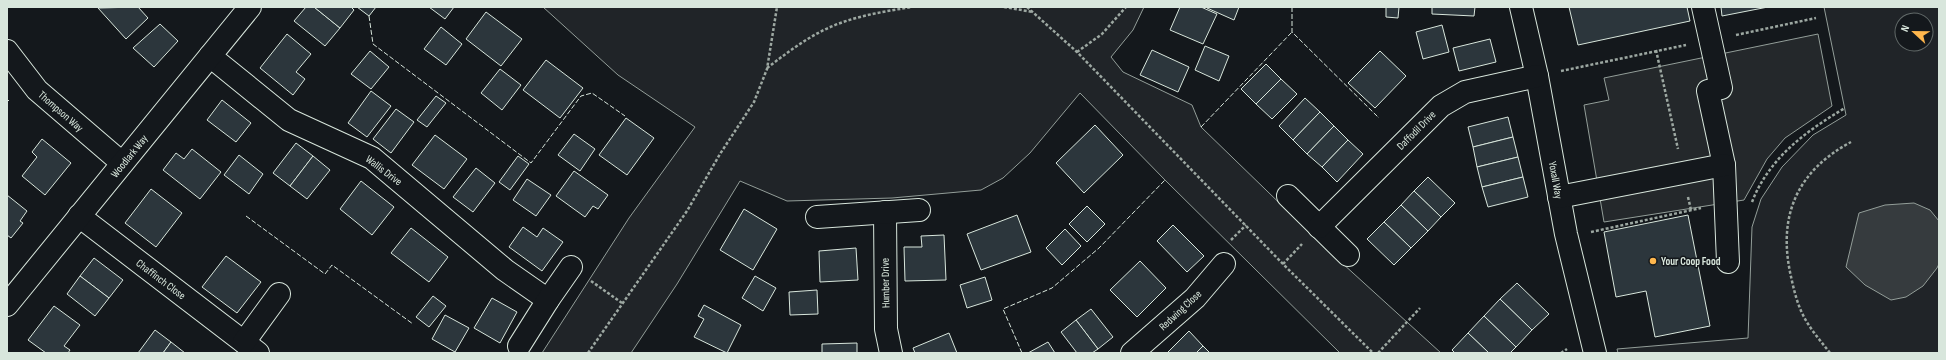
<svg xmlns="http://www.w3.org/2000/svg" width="1946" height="360" font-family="'Sofia Sans Condensed',sans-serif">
	<rect width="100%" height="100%" fill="#14181c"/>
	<g fill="#202428" stroke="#939e99" fill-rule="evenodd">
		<polygon points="543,7 1144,7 1133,30 1111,57 1123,72 1192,105 1201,127 1331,253 1441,353 1340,353 1165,180 1080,93 1030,153 1003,178 981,190 892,198 787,201 740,181 677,284 631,353 542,353 629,218 695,127 618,75"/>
		<path d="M1824,7H1939V353H1618L1617,349L1748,338L1752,227L1761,199L1782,167L1813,135L1846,115ZM1902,20H1926V44H1902Z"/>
	</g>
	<polygon fill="#24282b" stroke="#939e99" points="1818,34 1832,106 1785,138 1767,159 1744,200 1604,222 1584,105 1609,100 1604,78"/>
	<polygon fill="#363b3e" stroke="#939e99" points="1914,203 1930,210 1939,221 1939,264 1937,268 1923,286 1906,297 1891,300 1865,285 1846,267 1859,213 1885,205"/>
	<g fill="#2c363c" stroke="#d8e6dc">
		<polygon points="138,7 148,18 126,39 98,8"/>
		<polygon points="306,7 314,7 340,28 325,46 294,21"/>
		<polygon points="314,7 351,7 354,10 340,28"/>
		<polygon points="357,7 376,7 369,16"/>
		<polygon points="429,7 454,7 445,19"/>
		<polygon points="1180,7 1201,7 1217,14 1203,44 1170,30"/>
		<polygon points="1207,7 1239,7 1234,20 1207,8"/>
		<polygon points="1386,7 1399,7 1398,18 1386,17"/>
		<polygon points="1432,7 1475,7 1474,16 1432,14"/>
		<polygon points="1569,7 1687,7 1690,21 1578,45"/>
		<polygon points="1721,7 1768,7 1722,16"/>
		<polygon points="486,12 522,39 501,66 466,39"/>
		<polygon points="160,24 178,41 154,67 133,48"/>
		<polygon points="1442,25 1449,52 1423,59 1416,32"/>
		<polygon points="441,27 462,44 446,65 424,49"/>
		<polygon points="287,34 311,54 296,72 305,79 293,95 260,68"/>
		<polygon points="1490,39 1496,62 1459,71 1453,48"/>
		<polygon points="1205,46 1229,56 1219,81 1195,70"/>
		<polygon points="1152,50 1189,67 1178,92 1140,75"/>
		<polygon points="370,51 389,67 371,89 351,74"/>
		<polygon points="1380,51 1406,76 1375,108 1348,83"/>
		<polygon points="546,60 583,88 560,118 523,90"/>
		<polygon points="1266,64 1281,79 1256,104 1241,89"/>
		<polygon points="500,69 521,85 502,110 481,93"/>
		<polygon points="1281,79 1297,94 1272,119 1256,104"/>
		<polygon points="371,91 391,106 367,137 348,123"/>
		<polygon points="436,96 446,103 427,127 417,120"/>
		<polygon points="1305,98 1320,112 1293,140 1279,126"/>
		<polygon points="222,100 251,123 236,142 207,120"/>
		<polygon points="396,109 414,122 391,153 373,139"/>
		<polygon points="1320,112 1334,126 1307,154 1293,140"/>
		<polygon points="1508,117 1513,137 1473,147 1468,127"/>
		<polygon points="626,118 654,138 627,175 599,155"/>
		<polygon points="1095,125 1123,155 1084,193 1056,163"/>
		<polygon points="1334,126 1348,140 1322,167 1307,154"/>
		<polygon points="574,134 595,149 580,171 558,155"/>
		<polygon points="435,135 467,159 444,189 412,165"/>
		<polygon points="1513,137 1518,157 1477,167 1473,147"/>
		<polygon points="42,139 71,163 45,195 22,176 37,157 32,152"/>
		<polygon points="1348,140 1363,154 1337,182 1322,167"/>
		<polygon points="296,143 313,156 290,186 273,173"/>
		<polygon points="192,149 221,172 200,199 163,170 176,153 184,159"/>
		<polygon points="239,155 263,174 249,194 224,175"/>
		<polygon points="313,156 330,170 307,199 290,186"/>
		<polygon points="518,156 529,164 510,190 499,182"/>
		<polygon points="1518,157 1523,177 1482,187 1477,167"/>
		<polygon points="476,168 495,183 473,212 453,197"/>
		<polygon points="574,171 608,195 598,209 593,206 585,217 556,196"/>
		<polygon points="1428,177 1455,203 1441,217 1414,191"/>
		<polygon points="1523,177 1528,197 1488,207 1482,187"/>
		<polygon points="527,179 551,195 536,216 513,200"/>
		<polygon points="361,181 394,207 372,235 340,209"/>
		<polygon points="151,189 182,213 156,247 125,223"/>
		<polygon points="1414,191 1441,217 1428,231 1401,205"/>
		<polygon points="7,195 27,211 20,221 23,223 11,238 7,235"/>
		<polygon points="1401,205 1428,231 1411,248 1384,222"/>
		<polygon points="1087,206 1105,224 1087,242 1069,224"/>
		<polygon points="744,209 777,229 753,270 720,250"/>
		<polygon points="1017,215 1031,252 981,270 967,234"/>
		<polygon points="1688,215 1710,326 1655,337 1646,291 1616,297 1604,232"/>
		<polygon points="1384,222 1411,248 1394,265 1367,239"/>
		<polygon points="1173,225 1204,256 1187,272 1157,241"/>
		<polygon points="523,227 537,237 543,228 563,242 542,271 509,247"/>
		<polygon points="411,228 448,257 429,282 391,253"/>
		<polygon points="1065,229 1081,246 1062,265 1046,248"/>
		<polygon points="944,235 946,280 905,281 904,247 922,247 921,236"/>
		<polygon points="856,248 858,280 820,282 819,251"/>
		<polygon points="226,256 261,282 237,313 202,287"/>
		<polygon points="94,258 123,280 109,298 80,276"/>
		<polygon points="1140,261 1166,288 1137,317 1110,290"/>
		<polygon points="80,276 109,298 95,316 67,294"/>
		<polygon points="755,276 776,288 763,311 742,298"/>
		<polygon points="985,277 992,300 967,308 960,285"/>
		<polygon points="1517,283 1549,314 1532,330 1500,299"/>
		<polygon points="817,290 818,314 790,315 789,292"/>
		<polygon points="433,296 446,306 429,327 416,317"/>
		<polygon points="492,298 517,312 500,343 474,328"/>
		<polygon points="1500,299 1532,330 1516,347 1484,316"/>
		<polygon points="704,305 741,325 727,353 694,337 704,319 698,316"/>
		<polygon points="54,306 80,325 64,346 70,350 68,353 46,353 28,340"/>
		<polygon points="1091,309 1113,337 1098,349 1076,320"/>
		<polygon points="445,315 469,328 455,352 432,339"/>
		<polygon points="1484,316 1516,347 1510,353 1489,353 1468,333"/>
		<polygon points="1076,320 1098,349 1092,353 1077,353 1061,332"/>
		<polygon points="155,330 171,342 163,353 138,353"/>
		<polygon points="1189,331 1203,346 1196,353 1167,353"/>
		<polygon points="949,333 957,353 915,353 913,348"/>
		<polygon points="1468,333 1489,353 1455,353 1452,350"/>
		<polygon points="171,342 185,353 163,353"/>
		<polygon points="1048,342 1055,353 1028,353"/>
		<polygon points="857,343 857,353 822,353 822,344"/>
		<polygon points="1203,346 1210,353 1196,353"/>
	</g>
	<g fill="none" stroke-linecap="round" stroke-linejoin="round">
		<g stroke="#d8e6dc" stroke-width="24">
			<g id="minor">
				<polyline points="1521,7 1537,76 1566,234 1595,353"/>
				<polyline points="1703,7 1721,88 1708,91 1724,165 1728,262"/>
				<polyline points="7,51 37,90 122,163"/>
				<polyline points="210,56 289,120 372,158 505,270 548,300"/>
				<polyline points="1288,196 1348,255"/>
				<polyline points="1559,197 1724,165"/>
				<polyline points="885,212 886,329 891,353"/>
				<polyline points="79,216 258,353"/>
				<polyline points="817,217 919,210"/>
				<polyline points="1319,227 1441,106 1465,92 1537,76"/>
				<polyline points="7,305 250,7"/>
				<polyline points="244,342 279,294"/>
				<polyline points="519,346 548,300 571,267"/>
				<polyline points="1132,353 1195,298 1224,264"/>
			</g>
		</g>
		<g stroke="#9da8a2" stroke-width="2.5" stroke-dasharray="3 2" stroke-linecap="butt">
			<polyline points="1004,7 1033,12"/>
			<polyline points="1027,7 1077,52 1283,264 1373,353"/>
			<polyline points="1736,35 1816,18"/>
			<polyline points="1656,50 1678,149"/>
			<polyline points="1077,52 1102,34 1126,7"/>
			<path d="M767,68C784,55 801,42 820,32C848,17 881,12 912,7"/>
			<polyline points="1561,71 1686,45"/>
			<polyline points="1688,197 1691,210"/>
			<path d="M1752,202C1769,158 1806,131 1845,108"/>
			<polyline points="1591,232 1701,208"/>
			<polyline points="1231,240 1246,225"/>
			<polyline points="1283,264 1302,244"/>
			<polyline points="591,281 622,303"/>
			<polyline points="588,353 687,211 720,154 754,102 767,69 777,7"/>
			<polyline points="1378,353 1420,308"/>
			<polyline points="1561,353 1567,349"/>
			<path d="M1830,353C1820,340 1809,328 1802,313C1796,300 1793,286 1790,272C1778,213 1799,170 1851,142"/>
		</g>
		<use href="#minor" stroke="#14181c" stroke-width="22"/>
		<g stroke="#d8e6dc" stroke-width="1" stroke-dasharray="5 2" stroke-linecap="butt">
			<polyline points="1292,7 1292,32 1379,118"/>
			<polyline points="369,16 373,44 531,163 581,96 592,93 625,116"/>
			<polyline points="7,102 9,100"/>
			<polyline points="1201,127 1292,32"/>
			<polyline points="246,216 325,274 332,265 413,324"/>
			<polyline points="1022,353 1003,309 1052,288 1099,248 1165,180"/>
		</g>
	</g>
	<circle fill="#ffb74d" stroke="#14181c" stroke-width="1.5" cx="1653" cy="261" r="4"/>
	<g text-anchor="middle" stroke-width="3" stroke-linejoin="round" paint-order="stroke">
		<g font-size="11" fill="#d8e6dc" stroke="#14181c">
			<text transform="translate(61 111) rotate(41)" y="4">Thompson Way</text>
			<text transform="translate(1416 130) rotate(-45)" y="4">Daffodil Drive</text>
			<text transform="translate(129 156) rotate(-51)" y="4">Woodlark Way</text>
			<text transform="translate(384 170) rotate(37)" y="4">Wallis Drive</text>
			<text transform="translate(1556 180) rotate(80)" y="4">Yoxall Way</text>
			<text transform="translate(161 279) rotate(37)" y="4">Chaffinch Close</text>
			<text transform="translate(885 283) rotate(-91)" y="4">Humber Drive</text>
			<text transform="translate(1180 310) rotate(-43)" y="4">Redwing Close</text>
		</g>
		<g font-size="11" font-weight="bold" fill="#d8e6dc" stroke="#14181c" text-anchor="start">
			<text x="1661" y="265">Your Coop Food</text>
		</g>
	</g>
	<rect width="1946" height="360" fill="none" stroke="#d8e6dc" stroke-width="16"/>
	<g transform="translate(1914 32) rotate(292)"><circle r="19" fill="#14181c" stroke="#626a69"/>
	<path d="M0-3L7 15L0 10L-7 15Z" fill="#ffb74d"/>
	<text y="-6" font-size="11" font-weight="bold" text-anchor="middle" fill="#d8e6dc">N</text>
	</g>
</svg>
